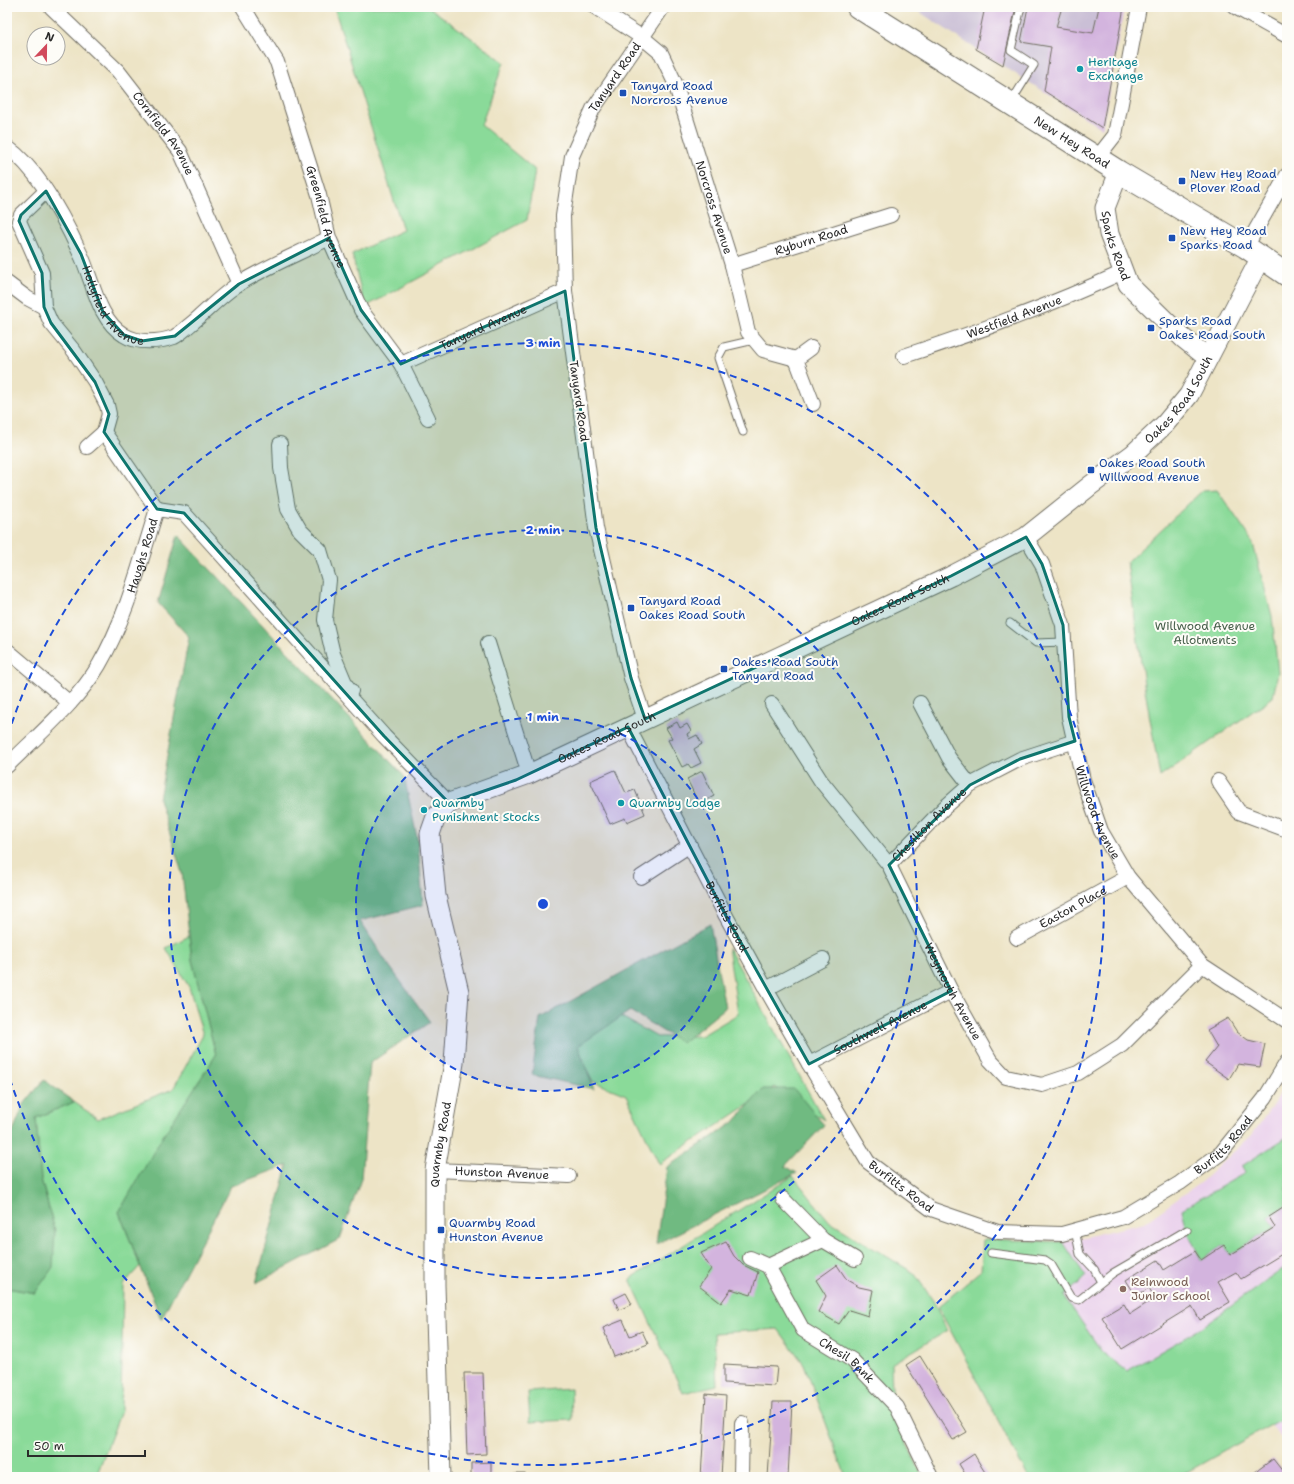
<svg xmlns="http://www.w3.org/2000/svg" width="1294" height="1484" font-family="'Shantell Sans',sans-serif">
	<rect width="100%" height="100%" fill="#fdfcf7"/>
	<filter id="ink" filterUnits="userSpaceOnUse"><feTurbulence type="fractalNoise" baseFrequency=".025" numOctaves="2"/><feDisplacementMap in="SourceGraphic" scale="8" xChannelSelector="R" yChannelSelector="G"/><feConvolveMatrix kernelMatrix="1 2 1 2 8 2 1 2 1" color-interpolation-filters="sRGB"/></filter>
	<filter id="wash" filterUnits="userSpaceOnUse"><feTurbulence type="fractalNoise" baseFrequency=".012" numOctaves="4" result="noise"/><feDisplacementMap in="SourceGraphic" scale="16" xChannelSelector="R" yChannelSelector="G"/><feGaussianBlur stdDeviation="0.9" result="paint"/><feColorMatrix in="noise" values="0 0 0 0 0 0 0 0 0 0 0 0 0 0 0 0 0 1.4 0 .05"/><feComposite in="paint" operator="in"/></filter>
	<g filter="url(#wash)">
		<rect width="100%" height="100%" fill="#ede4c6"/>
		<polygon fill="#ead1ec" points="1287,1084 1287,1445 1271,1425 1178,1477 1028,1477 938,1307 981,1271 983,1239 1063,1242 1144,1223 1201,1182 1252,1135"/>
		<polygon fill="#cabfd6" points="912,7 1124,7 1102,128 976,49"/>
		<g fill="#8ada99" stroke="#5a8262">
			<polygon points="334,7 429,7 504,62 481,125 535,170 527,220 365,307 352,254 403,230"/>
			<polygon points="1217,490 1252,540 1272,616 1278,673 1273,697 1160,777 1144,684 1127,562 1202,491"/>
			<polygon points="189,936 192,960 216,1055 119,1212 140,1266 123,1285 121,1411 96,1477 7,1477 7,1288 35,1293 55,1231 41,1179 36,1118 74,1102 98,1119 173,1089 203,1035 189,987 166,948"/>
			<polygon points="728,947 824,1120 775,1087 659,1164 626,1095 592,1081 574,1037 611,1011 657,1037 701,1036 738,1014"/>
			<polygon points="1287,1137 1287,1208 1286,1207 1269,1217 1275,1227 1230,1255 1224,1245 1201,1260 1187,1230 1182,1209 1245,1173 1242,1166"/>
			<polygon points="793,1176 830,1222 914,1273 934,1302 947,1331 891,1364 893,1415 923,1477 846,1477 804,1364 778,1329 714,1333 717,1385 683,1393 630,1279"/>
			<polygon points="983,1239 1063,1242 1086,1277 1064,1296 1102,1352 1127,1371 1198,1330 1287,1266 1287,1416 1178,1477 1028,1477 938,1307 981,1271"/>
			<polygon points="571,1389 572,1420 530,1422 528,1392"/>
		</g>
		<g fill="#6fba81" stroke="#4d7256">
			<polygon points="178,535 404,776 418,842 423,905 360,921 385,960 430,1022 370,1063 361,1179 340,1239 256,1283 288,1165 231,1186 161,1319 119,1212 161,1139 216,1055 192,960 182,873 159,799 189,637 158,603"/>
			<polygon points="710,924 725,1008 682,1043 630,1011 578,1046 594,1089 532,1075 540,1018"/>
			<polygon points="44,1080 74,1102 36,1118 41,1179 55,1231 53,1267 35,1293 7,1288 7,1146 24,1104"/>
			<polygon points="763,1089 794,1089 824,1125 785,1166 797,1173 656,1244 667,1167 733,1123"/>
		</g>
		<g id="blocks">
			<g fill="#d3b4de">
				<polygon points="985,7 1016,7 1003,65 976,49"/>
				<polygon points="1028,7 1062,7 1056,27 1093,33 1099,7 1124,7 1102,128 1044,91 1051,47 1021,42"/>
				<polygon points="677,722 680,728 687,724 691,731 687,734 689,739 697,735 702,744 694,749 701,763 691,768 688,764 682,767 668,740 672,738 666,728"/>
				<polygon points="615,770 626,793 635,790 645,814 627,822 625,818 610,824 590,781"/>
				<polygon points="702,771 714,796 699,804 687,779"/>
				<polygon points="1228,1018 1237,1032 1248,1040 1265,1044 1260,1067 1238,1064 1229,1079 1205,1062 1217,1047 1207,1030"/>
				<polygon points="1286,1206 1287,1251 1241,1279 1236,1272 1218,1282 1230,1302 1200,1320 1192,1306 1122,1349 1102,1317 1124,1304 1130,1314 1155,1298 1149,1288 1136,1296 1126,1280 1158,1260 1164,1270 1195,1251 1201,1260 1224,1245 1230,1255 1275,1227 1269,1217"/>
				<polygon points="726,1242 734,1256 743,1265 758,1272 751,1295 731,1289 721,1303 699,1286 711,1269 701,1253"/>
				<polygon points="837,1265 847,1280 859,1287 873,1290 868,1316 849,1310 839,1324 818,1312 826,1296 816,1280"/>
				<polygon points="626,1293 632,1304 619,1310 614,1299"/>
				<polygon points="623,1320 630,1336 642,1331 648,1344 614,1357 603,1328"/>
				<polygon points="920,1356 967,1432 953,1440 906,1365"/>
				<polygon points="724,1364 777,1367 775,1386 724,1383"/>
				<polygon points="464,1373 483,1373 486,1454 467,1455"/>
				<polygon points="706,1394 726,1396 721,1477 701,1477"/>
				<polygon points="773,1402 792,1402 788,1477 768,1477"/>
				<polygon points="974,1454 981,1466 988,1477 967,1477 959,1464"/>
				<polygon points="1273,1459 1284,1473 1279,1477 1252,1477 1251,1475"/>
				<polygon points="491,1462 491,1477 471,1477 471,1463"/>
				<rect x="515" y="1474" width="10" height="3"/>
			</g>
		</g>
	</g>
	<g filter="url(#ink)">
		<use href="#blocks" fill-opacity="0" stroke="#6f6c61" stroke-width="1"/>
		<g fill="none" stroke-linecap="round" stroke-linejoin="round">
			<g stroke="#6f6c61" stroke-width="9">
				<g id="lane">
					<polyline points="1011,102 1034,65 1011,50 1021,7"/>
					<polyline points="743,432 718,358 724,347 754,340"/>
					<polyline points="1010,623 1036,643 1064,642"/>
					<polyline points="1075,1230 1080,1254 1094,1269 1101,1282"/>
					<polyline points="991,1253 1045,1260 1051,1264 1071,1298 1079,1300 1113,1273 1187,1230"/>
				</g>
			</g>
			<g stroke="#6f6c61" stroke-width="16">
				<g id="street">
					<path id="s1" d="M51,7L118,71L180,151L239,284"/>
					<path id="s2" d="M243,7L277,62L319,195L329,238L361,310L401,364L428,418"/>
					<path id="s3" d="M595,7L643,38L661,53L675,83L732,265L748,332L763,350L796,359L811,348"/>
					<polyline points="1235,7 1287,36"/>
					<path id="s4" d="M7,147C38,169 64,218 80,253C93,279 97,319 124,335C138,344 159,342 174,337C180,334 186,328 191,324C207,311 222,294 240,283C268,266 300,253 329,238"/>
					<polyline points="1097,158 1115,135 1139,7"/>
					<polyline points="1246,247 1287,175"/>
					<path id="s5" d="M732,265L891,215"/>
					<polyline points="7,283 27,298 44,307 51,323 74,351 95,382 107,405 109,414 104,432"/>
					<polyline points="44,307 42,273 19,221 21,215 46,191"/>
					<path id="s6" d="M904,356C978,332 1052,305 1123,272"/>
					<polyline points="796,359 813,404"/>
					<path id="s7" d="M401,364L565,291"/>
					<polyline points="280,444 281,468 288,509 300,530 320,550 329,580 325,620 333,654 346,685 351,691"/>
					<polyline points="87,447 104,432 157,509"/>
					<path id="s8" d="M1026,537L1042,564L1063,625L1069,717L1083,780L1101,831L1128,877L1202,965L1287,1021"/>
					<polyline points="488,643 529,774"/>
					<polyline points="7,650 70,703"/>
					<polyline points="920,703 949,758 970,785"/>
					<path id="s9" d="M772,704L821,781L889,865L951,991L990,1060L1006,1077L1042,1085L1078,1073L1122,1045L1202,965"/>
					<path id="s10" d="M645,719L631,678L596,528L565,291L563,216L572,156L593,109L663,7"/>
					<path id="s11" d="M628,727L726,916L766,989L809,1064L868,1162L931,1209L998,1232L1062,1234L1123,1217L1180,1183L1221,1153L1265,1098L1287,1062"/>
					<path id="s12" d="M7,766C37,736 78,701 99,665C127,617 140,562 157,509L184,513L384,736L449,803"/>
					<polyline points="1218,781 1239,812 1287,830"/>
					<path id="s13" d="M889,865L944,808L970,785L1020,759L1075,741"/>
					<polyline points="641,877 690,845"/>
					<path id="s14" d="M1017,938L1128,877"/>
					<polyline points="766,989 823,959"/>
					<path id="s15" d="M809,1064L951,991"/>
					<path id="s16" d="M435,1170L569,1176"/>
					<polyline points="783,1199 823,1240 855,1259"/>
					<path id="s17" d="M750,1258L768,1266L803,1330L852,1360L897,1407L931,1477"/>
					<polyline points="768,1266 823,1240"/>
					<polyline points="741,1477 742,1423"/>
				</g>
			</g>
			<g stroke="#6f6c61" stroke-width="21">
				<g id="secondary">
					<path id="s18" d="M1119,172L1105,208L1109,234L1128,284L1183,338L1208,358"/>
					<path id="s19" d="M441,1477L435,1285V1170L454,1063L459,992L436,896L430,834L436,817L449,803L529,774L951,576L1026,537L1091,485L1133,454L1165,424L1189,395L1261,257"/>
				</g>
			</g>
			<g stroke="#6f6c61" stroke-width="24">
				<g id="highway">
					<path id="s20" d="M858,7L1119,172L1246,247L1287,275"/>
				</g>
			</g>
			<use href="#lane" stroke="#fff" stroke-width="7"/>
			<use href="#street" stroke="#fff" stroke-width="14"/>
			<use href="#secondary" stroke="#fff" stroke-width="19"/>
			<use href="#highway" stroke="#fff" stroke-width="22"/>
		</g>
	</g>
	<path fill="#0f766e" fill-opacity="0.2" stroke="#0f766e" stroke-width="3" stroke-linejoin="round" d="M46,191L81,254L103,312L124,335L142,341L175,336L239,284L329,238L361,310L401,364L565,291L596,528L631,678L645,719L951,576L1026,537L1042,564L1063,625L1069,717L1075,741L1020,759L970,785L889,865L951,991L809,1064L726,916L628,727L516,780L449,803L384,736L184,513L157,509L104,432L109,414L95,382L51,323L44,307L42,273L19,221L21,215Z"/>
	<circle cx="543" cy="904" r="187" fill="#1d4ed8" fill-opacity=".12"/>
	<g fill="none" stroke="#1d4ed8" stroke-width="2" stroke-dasharray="7 5">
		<circle cx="543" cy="904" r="187"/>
		<circle cx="543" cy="904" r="374"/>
		<path d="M8 735A561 561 0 1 1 8 1073"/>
	</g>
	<g fill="#0f9aa8" stroke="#fdfcf7" stroke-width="1.5">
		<circle cx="1080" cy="69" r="4"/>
		<circle cx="621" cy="803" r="4"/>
		<circle cx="424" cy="810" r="4"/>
	</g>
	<g fill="#1a4fb4" stroke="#fdfcf7" stroke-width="1.5">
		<rect x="619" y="89" width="8" height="8" rx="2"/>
		<rect x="1178" y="177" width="8" height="8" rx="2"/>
		<rect x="1168" y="234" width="8" height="8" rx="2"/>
		<rect x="1147" y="324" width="8" height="8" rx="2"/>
		<rect x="1087" y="466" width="8" height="8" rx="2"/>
		<rect x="627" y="604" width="8" height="8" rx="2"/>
		<rect x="720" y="665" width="8" height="8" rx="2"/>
		<rect x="437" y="1226" width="8" height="8" rx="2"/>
	</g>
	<circle fill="#8d6e63" stroke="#fdfcf7" stroke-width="1.5" cx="1123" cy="1289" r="4"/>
	<g text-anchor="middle" stroke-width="4" stroke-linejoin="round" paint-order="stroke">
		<g font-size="12" fill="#0d838f" stroke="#fdfcf7" text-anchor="start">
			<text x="1088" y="66">Heritage<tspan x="1088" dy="14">Exchange</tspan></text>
			<text x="432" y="807">Quarmby<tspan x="432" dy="14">Punishment Stocks</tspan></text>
			<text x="629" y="807">Quarmby Lodge</text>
		</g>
		<g font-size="12" fill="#2b2b2b" stroke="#fdfcf7">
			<text dy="4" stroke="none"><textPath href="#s10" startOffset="662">Tanyard Road</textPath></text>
			<text dy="4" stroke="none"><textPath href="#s1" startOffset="170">Cornfield Avenue</textPath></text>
			<text dy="4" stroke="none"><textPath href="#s20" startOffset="253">New Hey Road</textPath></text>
			<text dy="4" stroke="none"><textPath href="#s3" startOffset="244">Norcross Avenue</textPath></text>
			<text dy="4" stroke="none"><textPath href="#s2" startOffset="227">Greenfield Avenue</textPath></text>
			<text dy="4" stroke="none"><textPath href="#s5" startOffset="83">Ryburn Road</textPath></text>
			<text dy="4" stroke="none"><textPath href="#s18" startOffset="78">Sparks Road</textPath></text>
			<text dy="4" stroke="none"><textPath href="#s4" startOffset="195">Hollyfield Avenue</textPath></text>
			<text dy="4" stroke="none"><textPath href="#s6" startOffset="117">Westfield Avenue</textPath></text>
			<text dy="4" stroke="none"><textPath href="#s7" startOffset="90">Tanyard Avenue</textPath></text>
			<text dy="4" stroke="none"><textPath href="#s19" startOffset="1528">Oakes Road South</textPath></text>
			<text transform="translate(579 401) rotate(82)" y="4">Tanyard Road</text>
			<text dy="4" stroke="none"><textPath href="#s12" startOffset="255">Haughs Road</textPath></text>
			<text dy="4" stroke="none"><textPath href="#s19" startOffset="1180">Oakes Road South</textPath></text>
			<text dy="4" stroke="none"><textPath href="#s19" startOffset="856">Oakes Road South</textPath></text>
			<text dy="4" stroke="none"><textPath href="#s8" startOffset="288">Willwood Avenue</textPath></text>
			<text dy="4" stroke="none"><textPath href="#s13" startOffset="57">Chesilton Avenue</textPath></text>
			<text dy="4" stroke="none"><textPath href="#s14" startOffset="64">Easton Place</textPath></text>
			<text dy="4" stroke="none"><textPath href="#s11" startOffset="214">Burfitts Road</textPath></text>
			<text dy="4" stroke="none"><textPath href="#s9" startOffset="341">Weymouth Avenue</textPath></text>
			<text dy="4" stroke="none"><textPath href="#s15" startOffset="80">Southwell Avenue</textPath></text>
			<text dy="4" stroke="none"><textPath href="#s11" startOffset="898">Burfitts Road</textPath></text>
			<text dy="4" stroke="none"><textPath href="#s19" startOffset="333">Quarmby Road</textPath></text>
			<text dy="4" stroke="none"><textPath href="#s16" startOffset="67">Hunston Avenue</textPath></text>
			<text dy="4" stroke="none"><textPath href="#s11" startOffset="538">Burfitts Road</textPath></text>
			<text dy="4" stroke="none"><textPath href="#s17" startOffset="146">Chesil Bank</textPath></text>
		</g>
		<g font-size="12" fill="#164399" stroke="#fdfcf7" text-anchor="start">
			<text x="631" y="90">Tanyard Road<tspan x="631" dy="14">Norcross Avenue</tspan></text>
			<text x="1190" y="178">New Hey Road<tspan x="1190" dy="14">Plover Road</tspan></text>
			<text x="1180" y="235">New Hey Road<tspan x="1180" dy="14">Sparks Road</tspan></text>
			<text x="1159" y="325">Sparks Road<tspan x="1159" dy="14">Oakes Road South</tspan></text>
			<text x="1099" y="467">Oakes Road South<tspan x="1099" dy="14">Willwood Avenue</tspan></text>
			<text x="639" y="605">Tanyard Road<tspan x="639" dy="14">Oakes Road South</tspan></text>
			<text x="732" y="666">Oakes Road South<tspan x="732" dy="14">Tanyard Road</tspan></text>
			<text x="449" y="1227">Quarmby Road<tspan x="449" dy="14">Hunston Avenue</tspan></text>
		</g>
		<g font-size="12" fill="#48604c" stroke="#fdfcf7">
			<text x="1205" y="630">Willwood Avenue<tspan x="1205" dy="14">Allotments</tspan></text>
		</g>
		<g font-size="12" fill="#785e54" stroke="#fdfcf7" text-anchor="start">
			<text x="1131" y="1286">Reinwood<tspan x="1131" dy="14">Junior School</tspan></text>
		</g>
	</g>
	<circle cx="543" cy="904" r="6" fill="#1d4ed8" stroke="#fdfcf7" stroke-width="2"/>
	<g font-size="12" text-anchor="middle" font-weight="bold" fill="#1d4ed8" stroke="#fdfcf7" stroke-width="4" stroke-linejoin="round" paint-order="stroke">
		<text x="543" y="347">3 min</text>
		<text x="543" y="534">2 min</text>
		<text x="543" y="721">1 min</text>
	</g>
	<rect width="1294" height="1484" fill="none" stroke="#fdfcf7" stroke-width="24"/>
	<g transform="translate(46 46) rotate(22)"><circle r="19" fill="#fdfcf7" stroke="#a9a8a5"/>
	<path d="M0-3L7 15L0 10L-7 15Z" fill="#d1495b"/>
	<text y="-6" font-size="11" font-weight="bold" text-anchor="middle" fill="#2b2b2b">N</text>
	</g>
	<path d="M28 1450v6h117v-6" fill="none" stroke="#2b2b2b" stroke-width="2"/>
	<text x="34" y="1450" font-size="12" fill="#2b2b2b" stroke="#fdfcf7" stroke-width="3" paint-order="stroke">50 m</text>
</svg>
